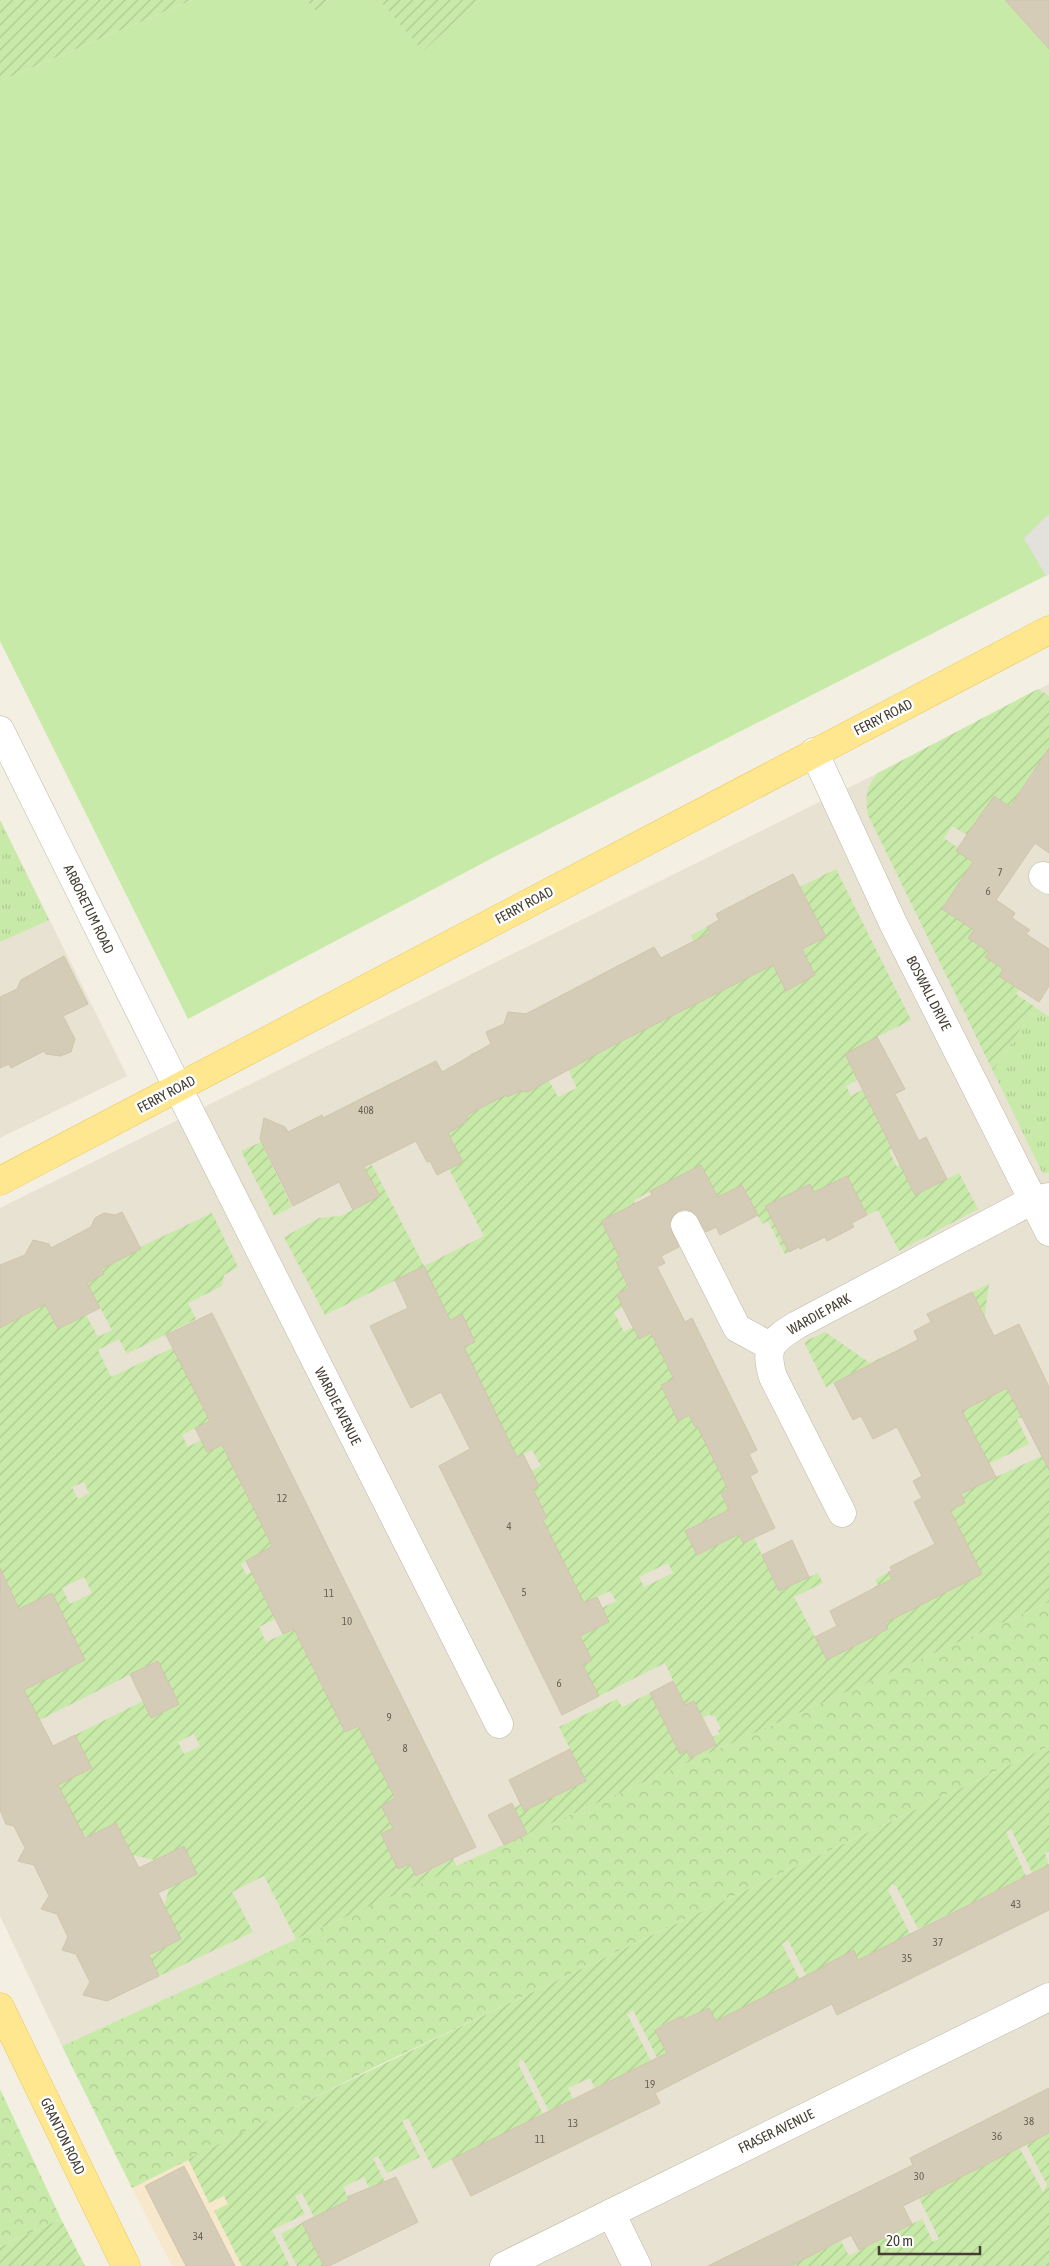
<svg xmlns="http://www.w3.org/2000/svg" width="1049" height="2266" font-family="'Asap Condensed',sans-serif">
	<defs>
		<pattern id="grass-tufts" width="24" height="20" patternUnits="userSpaceOnUse" patternTransform="scale(1.25)"><rect width="24" height="20" fill="#c8eaa9"/><path d="M3 7l-1-3M5 7V3M7 7l1-3M15 17l-1-3M17 17v-4M19 17l1-3" fill="none" stroke="#adca92"/></pattern>
		<pattern id="forest-crowns" width="20" height="18" patternUnits="userSpaceOnUse" patternTransform="scale(1.25)"><rect width="20" height="18" fill="#c8eaa9"/><path d="M2 6a3 3 0 1 1 6 0M12 15a3 3 0 1 1 6 0" fill="none" stroke="#adca92"/></pattern>
		<pattern id="garden-furrows" width="10" height="10" patternUnits="userSpaceOnUse" patternTransform="scale(1.25)"><rect width="10" height="10" fill="#c8eaa9"/><path d="M-1 1l2-2M0 10L10 0M9 11l2-2" fill="none" stroke="#adca92"/></pattern>
	</defs>
	<rect width="100%" height="100%" fill="#f3efe3"/>
	<g fill="#e7e2d1">
		<polygon points="1049,684 1049,1602 62,2046 0,1916 0,1208 878,773"/>
		<polygon points="0,820 127,1076 0,1138"/>
		<polygon points="1049,1748 1049,2266 290,2266 226,2139"/>
	</g>
	<polygon fill="#f7e8cc" points="226,2139 290,2266 172,2266 132,2188"/>
	<g fill="url(#grass-tufts)">
		<polygon points="0,820 49,920 0,942"/>
		<polygon points="1035,1007 1049,1017 1049,1172 1043,1174 993,1071"/>
	</g>
	<g fill="url(#forest-crowns)">
		<polygon points="1049,1602 1049,1746 375,2067 132,2188 62,2046 527,1834"/>
		<polygon points="0,2089 61,2219 0,2247"/>
	</g>
	<polygon fill="#c8eaa9" points="192,0 306,0 318,12 328,0 379,0 423,50 480,0 1049,0 1049,574 500,854 188,1019 0,641 0,81"/>
	<g fill="url(#garden-furrows)" fill-rule="evenodd">
		<polygon points="0,0 192,0 0,81"/>
		<polygon points="306,0 328,0 318,13"/>
		<polygon points="379,0 480,0 423,51"/>
		<path d="M1038,689L1049,696V780L1034,770L1010,807L967,835L952,826L944,838L958,848L957,851L973,862L942,909L974,930L969,938L989,952L986,958L1003,969L999,976L1019,989L1016,994L1035,1007L993,1071L868,815C865,797 866,787 878,773Z"/>
		<path d="M836,869L911,1020L877,1037L890,1062L846,1086L851,1096L872,1084L878,1120L892,1149L889,1151L897,1167L900,1165L915,1195L959,1173L978,1209L899,1251L878,1210L867,1215L847,1176L834,1182L835,1186L816,1196L809,1184L795,1191L801,1204L777,1228L789,1252L785,1254L768,1221L762,1224L743,1185L715,1199L710,1183L701,1165L634,1200L635,1204L601,1221L621,1260L616,1263L629,1288L617,1294L623,1307L614,1312L624,1332L633,1327L651,1333L692,1381L674,1379L661,1386L678,1421L689,1415L695,1427L697,1426L701,1434L740,1415L747,1430L708,1448L728,1489L721,1493L725,1503L736,1506L685,1531L697,1555L739,1534L743,1543L754,1538L779,1591L818,1573L823,1583L794,1597L827,1660L888,1629L868,1591L878,1585L875,1580L888,1572L908,1611L981,1573L928,1531L924,1523L965,1503L891,1414L866,1366L826,1387L804,1342L825,1332L870,1363L897,1350L911,1380L983,1313L972,1292L989,1284L982,1334L1024,1416L1017,1419L1029,1444L989,1464L996,1477L1042,1456L1049,1469V1602L527,1834L514,1808L521,1804L525,1811L586,1781L559,1727L617,1699L622,1707L650,1693L680,1754L686,1750L690,1758L716,1745L712,1737L720,1734L718,1731L721,1729L715,1716L712,1717L710,1714L702,1718L694,1701L685,1705L665,1663L599,1696L574,1670L592,1660L580,1636L609,1622L602,1608L616,1601L610,1591L568,1611L565,1565L542,1521L547,1518L533,1489L539,1486L518,1477L541,1466L532,1450L517,1457L462,1348L475,1341L462,1315L449,1321L424,1266L325,1315L284,1237L319,1218L341,1216L379,1196L365,1169L372,1165L424,1266L484,1236L449,1169L463,1162L451,1137L445,1134L464,1124L467,1119L465,1116L481,1075L471,1054L482,1049L507,1097L522,1090L528,1092C536,1088 540,1082 547,1077L558,1097L577,1088L566,1065L595,1055L711,995L691,935L707,927L733,978L776,963L801,983L815,975L805,956L799,951L826,937L800,887ZM668,1563L673,1573L644,1587L639,1577Z"/>
		<polygon points="261,1142 292,1207 274,1216 241,1151"/>
		<path d="M212,1213L238,1267L224,1275L222,1286L188,1303L196,1319L127,1354L119,1339L98,1350L111,1377L187,1341L178,1358L210,1421L182,1435L188,1447L201,1440L207,1452L222,1445L247,1496L260,1516L258,1517L272,1546L241,1564L246,1575L263,1566L299,1607L259,1627L266,1642L294,1629L345,1732L361,1724L395,1798L381,1806L393,1829L381,1835L398,1869L410,1864L417,1877L453,1858L457,1867L296,1939L264,1876L232,1892L253,1932L159,1976L150,1958L153,1947L162,1949L181,1939L164,1907L169,1888L197,1874L184,1846L155,1860L132,1855L116,1823L97,1832L91,1839L82,1834L22,1842L16,1831L67,1806L58,1788L61,1780L71,1778L92,1768L75,1735L143,1701L151,1717L178,1704L157,1661L0,1740V1732L36,1714L23,1687L0,1613L17,1604L4,1576L0,1577V1328L36,1285L57,1329L86,1315L98,1337L112,1330L87,1283L104,1274L100,1266ZM84,1482L89,1493L78,1499L72,1487ZM84,1577L92,1593L70,1604L62,1588ZM194,1734L200,1746L184,1754L178,1742Z"/>
		<polygon points="1049,1746 1049,1851 1045,1853 1049,1866 1040,1889 1011,1829 1006,1832 1026,1876 918,1929 896,1886 892,1884 888,1890 910,1934 845,1967 840,1957 823,1966 828,1975 811,1985 788,1940 782,1944 812,2004 729,2015 716,2021 709,2008 683,2020 680,2016 655,2029 680,2080 671,2085 633,2010 627,2014 651,2061 595,2088 590,2078 568,2088 573,2099 549,2111 525,2063 520,2058 519,2066 543,2114 433,2169 408,2118 402,2121 420,2157 387,2173 378,2156 373,2158 385,2182 370,2190 364,2177 343,2187 349,2200 314,2217 302,2193 295,2196 305,2214 272,2230 290,2266 242,2266 214,2211 228,2204 224,2196 209,2203 188,2159 497,2009"/>
		<polygon points="1049,2133 1049,2266 790,2266 841,2241 849,2256 877,2241 886,2219 894,2233 922,2219 933,2242 939,2239 919,2198 1019,2147 1043,2192 1047,2185 1026,2144"/>
		<polygon points="61,2219 85,2266 0,2266 0,2247"/>
		<polygon points="302,2223 324,2266 297,2266 281,2234"/>
	</g>
	<polygon fill="#e3e1dc" points="1049,514 1049,574 1046,576 1024,538"/>
	<g fill="#d5ccb8" stroke="#d0c4ab">
		<polygon points="1005,0 1049,0 1049,49"/>
		<polygon points="1049,748 1049,853 1035,843 996,900 1015,913 1012,918 1030,930 1026,934 1049,949 1049,986 1039,1002 999,976 1003,969 985,957 989,952 968,938 974,930 942,909 973,862 956,851 968,833 994,796 1010,807"/>
		<polygon points="793,874 826,937 802,949 815,975 786,991 773,965 608,1048 528,1092 520,1091 507,1097 506,1095 469,1114 464,1124 448,1133 463,1162 437,1175 430,1161 427,1162 416,1141 364,1167 380,1196 353,1210 339,1182 293,1206 260,1139 264,1118 285,1127 288,1132 322,1115 323,1118 436,1061 442,1072 491,1044 486,1032 504,1024 508,1012 526,1014 654,947 661,958 710,933 707,927 719,920 716,914"/>
		<polygon points="64,956 88,1004 63,1016 75,1039 71,1052 60,1056 46,1054 44,1051 11,1068 9,1064 0,1068 0,997 17,989 21,980"/>
		<polygon points="877,1037 905,1089 895,1094 919,1141 926,1137 947,1179 915,1195 845,1054"/>
		<polygon points="701,1165 718,1197 742,1185 758,1215 720,1235 716,1227 706,1232 693,1212 685,1209 678,1211 672,1217 669,1225 679,1247 661,1256 665,1263 657,1267 685,1322 692,1318 757,1450 749,1454 758,1472 750,1476 775,1528 743,1543 739,1534 697,1555 685,1531 729,1510 721,1493 728,1489 697,1426 695,1427 689,1415 678,1421 661,1385 674,1379 651,1333 639,1339 623,1308 617,1294 629,1288 616,1262 621,1260 601,1221 652,1195 650,1191"/>
		<polygon points="847,1176 867,1215 852,1223 854,1227 827,1241 825,1237 800,1249 799,1247 789,1252 765,1206 810,1184 814,1192"/>
		<polygon points="122,1212 141,1249 101,1269 104,1274 87,1283 100,1308 58,1329 45,1304 0,1328 0,1265 25,1255 33,1240 49,1244 51,1248 91,1227 95,1218 104,1213 115,1215"/>
		<polygon points="424,1266 450,1320 462,1314 475,1342 464,1347 517,1457 523,1454 539,1486 533,1489 547,1518 543,1520 584,1603 597,1597 609,1622 580,1636 592,1660 583,1665 599,1696 562,1715 439,1466 470,1449 456,1421 441,1392 411,1408 370,1326 408,1308 395,1280"/>
		<polygon points="972,1292 994,1336 1019,1324 1049,1387 1049,1470 1007,1388 962,1411 996,1477 961,1494 965,1503 950,1510 982,1574 885,1623 888,1629 827,1660 815,1637 837,1626 830,1611 892,1579 888,1572 892,1571 890,1567 935,1544 914,1502 922,1498 913,1481 922,1476 897,1427 873,1439 861,1416 853,1420 834,1383 918,1340 914,1331 931,1322 927,1314"/>
		<polygon points="212,1313 476,1847 416,1876 410,1864 398,1869 381,1834 393,1828 381,1806 395,1798 358,1726 345,1732 294,1629 283,1634 246,1561 272,1546 254,1509 222,1445 207,1452 195,1428 210,1421 166,1335"/>
		<polygon points="792,1540 809,1577 779,1591 762,1555"/>
		<polygon points="0,1568 19,1609 52,1593 85,1660 24,1690 53,1746 75,1735 92,1768 58,1785 85,1838 116,1823 139,1868 184,1846 197,1874 158,1893 181,1939 149,1955 159,1976 107,2001 83,1995 90,1982 76,1954 62,1950 68,1937 57,1914 41,1909 49,1896 34,1865 18,1861 25,1848 14,1826 6,1824 0,1810"/>
		<polygon points="158,1661 179,1704 151,1718 130,1674"/>
		<polygon points="673,1681 685,1705 694,1701 716,1745 690,1758 686,1750 680,1754 650,1693"/>
		<polygon points="570,1749 586,1781 524,1811 509,1780"/>
		<polygon points="512,1803 527,1834 504,1845 488,1815"/>
		<polygon points="1049,1865 1049,1910 837,2015 832,2004 753,2043 655,2093 660,2103 471,2196 452,2159 667,2053 655,2030 681,2016 683,2020 709,2008 716,2021 823,1967 823,1966 854,1950 858,1960"/>
		<polygon points="1049,2088 1049,2133 903,2206 912,2224 859,2250 851,2235 791,2266 708,2266 913,2165 910,2158"/>
		<polygon points="184,2166 203,2203 235,2266 186,2266 171,2237 145,2186"/>
		<polygon points="396,2177 418,2222 329,2266 324,2266 302,2223 349,2200 347,2197"/>
	</g>
	<g fill="none" stroke-linecap="round" stroke-linejoin="round">
		<g stroke="#bfb8a5" stroke-width="29">
			<g id="minor">
				<polyline points="0,730 178,1088 499,1724"/>
				<polyline points="814,752 893,923 1049,1232"/>
				<polyline points="1043,876 1049,880"/>
				<polyline points="685,1225 737,1328 770,1346"/>
				<path d="M842,1513L773,1377C764,1347 771,1341 797,1325L1033,1200L1049,1197"/>
				<polyline points="611,2213 637,2266"/>
				<polyline points="504,2266 1049,1997"/>
			</g>
		</g>
		<g stroke="#ebc95a" stroke-width="29">
			<g id="major">
				<polyline points="0,1181 1049,630"/>
				<polyline points="0,2007 126,2266"/>
			</g>
		</g>
		<use href="#minor" stroke="#fff" stroke-width="28"/>
		<use href="#major" stroke="#ffe790" stroke-width="28"/>
	</g>
	<g text-anchor="middle" stroke-width="5" stroke-linejoin="round" paint-order="stroke">
		<g font-size="11" fill="#696254">
			<text x="1000" y="876">7</text>
			<text x="988" y="895">6</text>
			<text x="366" y="1114">408</text>
			<text x="282" y="1502">12</text>
			<text x="509" y="1530">4</text>
			<text x="524" y="1596">5</text>
			<text x="329" y="1597">11</text>
			<text x="347" y="1625">10</text>
			<text x="559" y="1687">6</text>
			<text x="389" y="1721">9</text>
			<text x="405" y="1752">8</text>
			<text x="1016" y="1908">43</text>
			<text x="938" y="1946">37</text>
			<text x="907" y="1962">35</text>
			<text x="650" y="2088">19</text>
			<text x="1029" y="2125">38</text>
			<text x="573" y="2127">13</text>
			<text x="997" y="2140">36</text>
			<text x="540" y="2143">11</text>
			<text x="919" y="2180">30</text>
			<text x="198" y="2240">34</text>
		</g>
		<g font-size="14" fill="#453f33" stroke="#fff">
			<text transform="translate(883 717) rotate(-27)" y="5">FERRY ROAD</text>
			<text transform="translate(524 905) rotate(-28)" y="5">FERRY ROAD</text>
			<text transform="translate(89 909) rotate(64)" y="5">ARBORETUM ROAD</text>
			<text transform="translate(929 993) rotate(63)" y="5">BOSWALL DRIVE</text>
			<text transform="translate(166 1094) rotate(-28)" y="5">FERRY ROAD</text>
			<text transform="translate(819 1314) rotate(-29)" y="5">WARDIE PARK</text>
			<text transform="translate(338 1406) rotate(63)" y="5">WARDIE AVENUE</text>
			<text transform="translate(776 2131) rotate(-26)" y="5">FRASER AVENUE</text>
			<text transform="translate(63 2136) rotate(64)" y="5">GRANTON ROAD</text>
		</g>
	</g>
	<path d="M879 2246v8h101v-8" fill="none" stroke="#453f33" stroke-width="2.5"/>
	<text x="886" y="2246" font-size="15" fill="#453f33" stroke="#ffffff" stroke-width="4" paint-order="stroke">20 m</text>
</svg>
